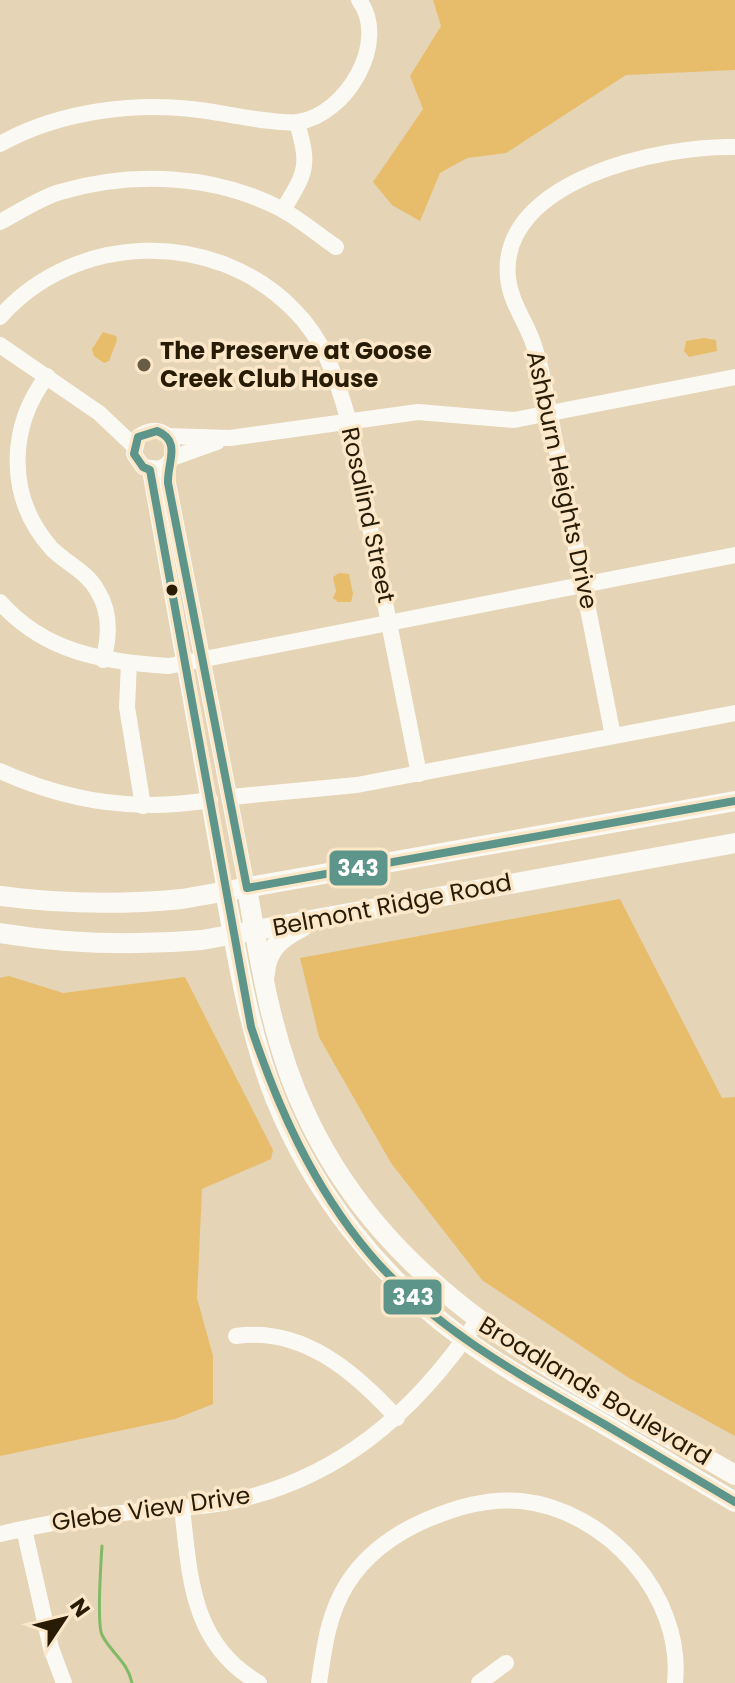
<svg xmlns="http://www.w3.org/2000/svg" width="735" height="1683" font-family="Poppins,sans-serif">
	<rect width="100%" height="100%" fill="#e5d4b6"/>
	<g fill="#e7bd6b">
		<polygon points="433,0 735,0 735,70 626,75 506,153 467,158 440,173 420,221 392,205 373,182 423,109 410,76 441,26"/>
		<polygon points="103,332 116,336 117,340 109,361 104,363 94,356 92,349"/>
		<polygon points="704,338 716,340 717,351 689,357 684,351 686,341"/>
		<polygon points="339,573 349,574 353,594 351,602 338,602 333,598 336,591 333,577"/>
		<polygon points="620,899 722,1098 735,1097 735,1436 629,1378 482,1280 391,1163 319,1037 300,958"/>
		<polygon points="9,976 63,993 185,977 273,1150 271,1159 202,1189 197,1298 213,1356 213,1404 175,1419 0,1456 0,978"/>
	</g>
	<g fill="none" stroke-linecap="round" stroke-linejoin="round">
		<path stroke="#82b966" stroke-width="3" d="M102,1546C101,1561 97,1624 102,1635C111,1653 128,1662 132,1683"/>
		<g stroke="#fbf9f4" stroke-width="16">
			<path d="M0,144C61,110 138,101 207,111C228,114 280,125 298,122C346,115 390,42 359,0"/>
			<path d="M283,210C306,172 310,167 297,123"/>
			<path d="M0,222C19,212 40,198 60,192C132,171 214,174 281,209C300,219 318,235 336,247"/>
			<path d="M0,317C75,232 213,228 293,309C325,340 337,380 349,422L419,774"/>
			<polyline points="0,345 99,413 134,446"/>
			<path d="M47,376C7,429 7,499 52,549C66,563 87,572 97,590C111,612 110,636 103,660"/>
			<polyline points="168,436 230,438 418,412 514,420 735,377"/>
			<polyline points="172,458 217,442"/>
			<path d="M167,465L159,469L143,467L134,454L138,437C152,428 164,428 172,443V458L167,465L168,483L247,888"/>
			<polyline points="150,470 225,891"/>
			<path d="M0,602C45,653 105,662 169,666L735,555"/>
			<polyline points="129,663 127,707 143,806"/>
			<path d="M613,736L541,370C538,359 535,346 530,335C522,316 510,299 508,278C498,180 662,145 735,147"/>
			<path d="M0,771C69,802 136,812 210,800"/>
			<polyline points="231,797 357,785 735,713"/>
			<path d="M236,1336C302,1326 355,1372 397,1418"/>
			<path d="M182,1508C190,1577 191,1644 259,1683"/>
			<polyline points="24,1529 51,1648 64,1683"/>
			<path d="M0,1534C43,1524 87,1516 132,1512C162,1509 193,1508 223,1503C336,1482 414,1414 477,1321"/>
			<path d="M319,1683C324,1649 328,1614 347,1584C366,1554 394,1534 426,1520C457,1507 487,1498 521,1501C607,1510 684,1596 675,1683"/>
			<polyline points="479,1683 506,1663"/>
		</g>
		<g stroke="#fbf9f4" stroke-width="20">
			<path d="M247,888C260,963 272,1041 304,1110C390,1299 567,1377 735,1475"/>
			<path d="M225,891C238,961 249,1032 275,1098C314,1194 380,1278 464,1339C503,1368 546,1391 588,1415C638,1444 686,1473 735,1502"/>
			<path d="M0,896C60,904 121,905 182,899L735,801"/>
			<path d="M0,933C68,944 134,946 202,940L735,843"/>
			<path d="M265,974C266,949 282,937 302,927"/>
		</g>
		<g stroke="#fce8c8" stroke-width="14">
			<path id="bus-1" d="M735,801L247,888L168,483C167,463 182,441 157,431L138,437L134,454L143,467L150,470L251,1027C278,1108 313,1186 369,1253C431,1327 521,1376 604,1424C648,1450 691,1476 735,1502"/>
		</g>
		<use href="#bus-1" stroke="#5e958a" stroke-width="8"/>
	</g>
	<circle fill="#6a5c44" stroke="#fce8c8" stroke-width="3" cx="144" cy="365" r="8"/>
	<circle fill="#281c06" stroke="#fce8c8" stroke-width="3" cx="172" cy="590" r="7"/>
	<g text-anchor="middle" stroke-width="7" stroke-linejoin="round" paint-order="stroke">
		<g font-size="24" font-weight="bold" fill="#281c06" stroke="#fce8c8" text-anchor="start">
			<text x="160" y="359">The Preserve at Goose<tspan x="160" dy="28">Creek Club House</tspan></text>
		</g>
		<g font-size="24" fill="#281c06" stroke="#fce8c8">
			<text transform="translate(562 480) rotate(78)" y="8">Ashburn Heights Drive</text>
			<text transform="translate(368 515) rotate(78)" y="8">Rosalind Street</text>
			<text transform="translate(392 905) rotate(-11)" y="8">Belmont Ridge Road</text>
			<text transform="translate(595 1391) rotate(31)" y="8">Broadlands Boulevard</text>
			<text transform="translate(151 1509) rotate(-8)" y="8">Glebe View Drive</text>
		</g>
	</g>
	<g stroke="#fce8c8" stroke-width="3">
		<rect x="328" y="849" width="61" height="38" rx="8" fill="#5e958a"/>
		<rect x="382" y="1278" width="61" height="38" rx="8" fill="#5e958a"/>
	</g>
	<g font-size="22" text-anchor="middle" font-weight="bold" fill="#fff">
		<text x="358" y="876">343</text>
		<text x="413" y="1305">343</text>
	</g>
	<g transform="translate(64 1619) rotate(55)" stroke="#fce8c8" stroke-width="6" paint-order="stroke">
	<path d="M0-6L14 30L0 20L-14 30Z" fill="#281c06"/>
	<text y="-12" font-size="22" font-weight="bold" text-anchor="middle" fill="#281c06">N</text>
	</g>
</svg>
